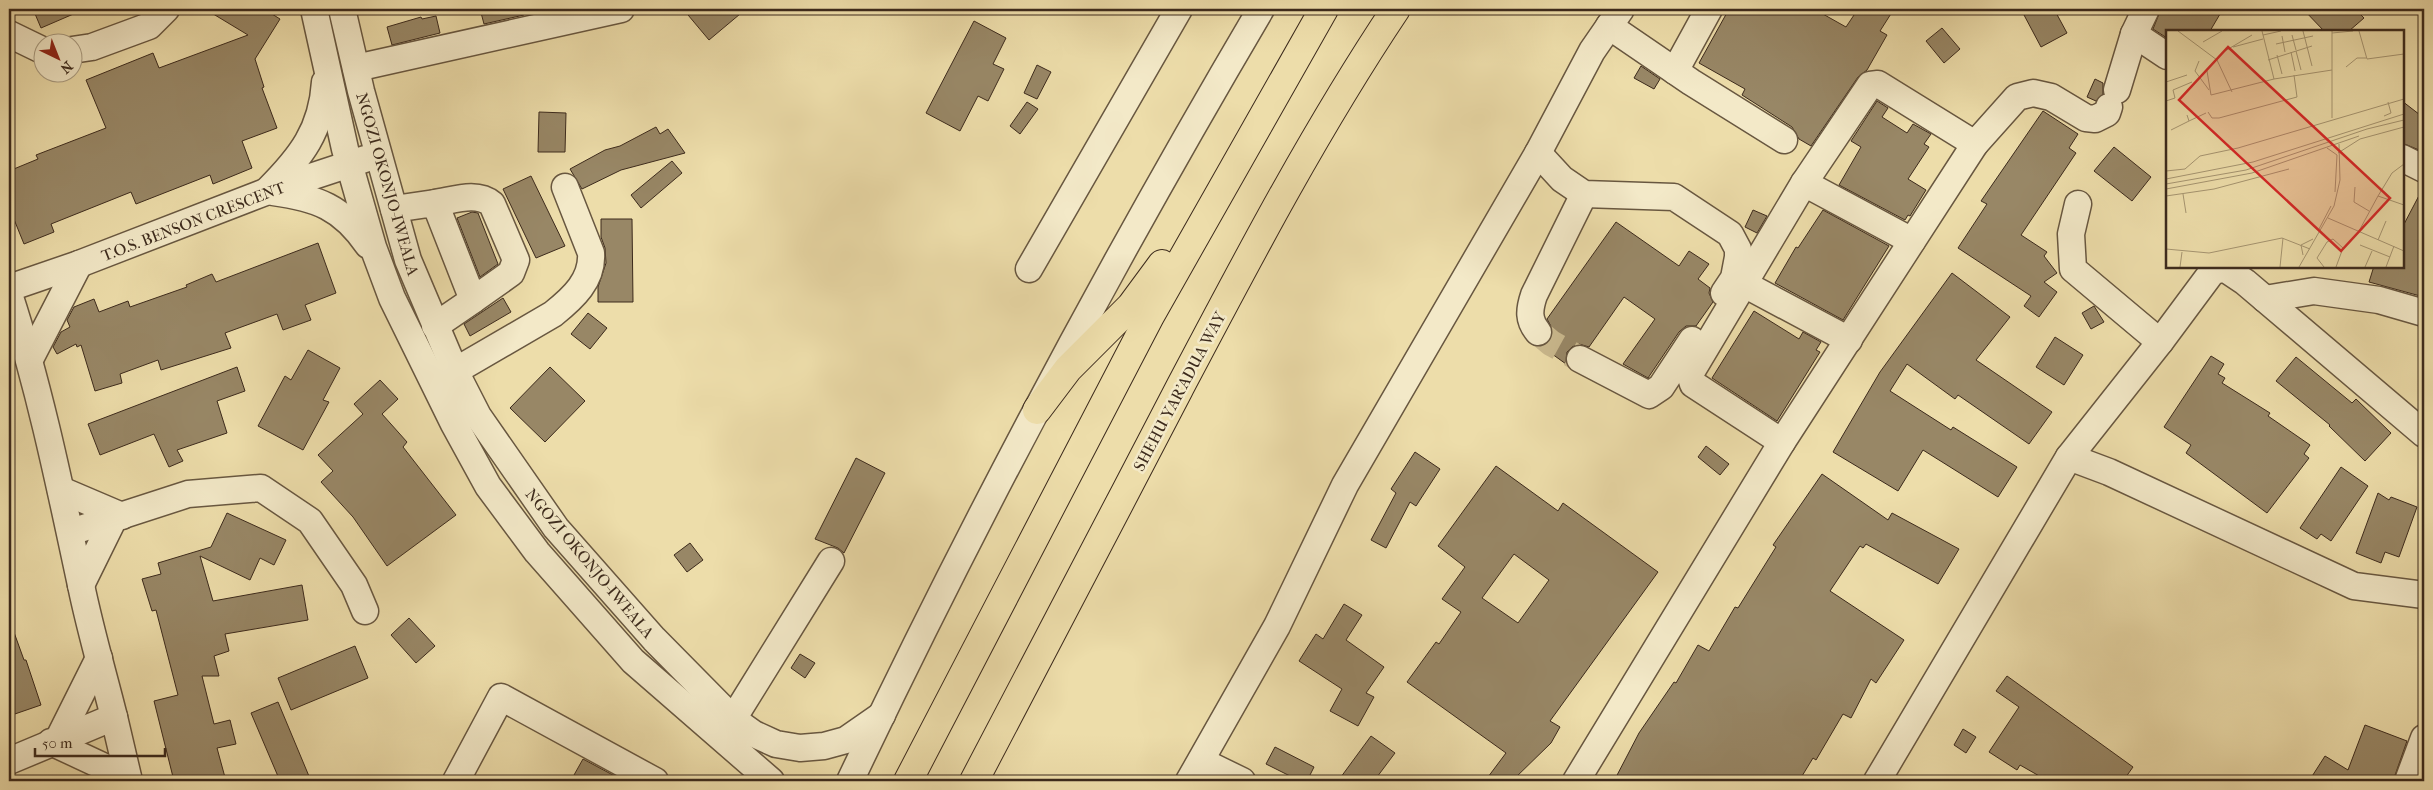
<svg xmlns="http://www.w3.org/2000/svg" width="2433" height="790" font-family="'IM FELL French Canon',serif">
	<rect width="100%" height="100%" fill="#edddaa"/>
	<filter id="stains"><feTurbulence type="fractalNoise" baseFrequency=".004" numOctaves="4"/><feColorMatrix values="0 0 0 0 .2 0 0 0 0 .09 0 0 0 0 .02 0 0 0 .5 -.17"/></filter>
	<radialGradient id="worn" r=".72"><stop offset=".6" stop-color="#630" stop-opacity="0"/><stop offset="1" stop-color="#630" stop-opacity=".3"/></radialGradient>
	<g fill="#988766" stroke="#3c2a1c" fill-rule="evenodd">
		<polygon points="33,9 85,9 41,28"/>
		<polygon points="205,9 264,9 280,19 255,59 264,87 262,88 277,128 242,141 252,168 213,184 210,175 136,204 131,192 51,224 54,232 24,244 9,207 9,171 38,159 36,155 106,128 86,80 153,53 159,68 248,35"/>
		<polygon points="480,9 522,9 524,15 484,24"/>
		<polygon points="683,9 746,9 709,40"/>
		<polygon points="1729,9 1814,9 1846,27 1858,9 1894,9 1880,31 1887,35 1867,70 1858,77 1811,146 1799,139 1792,127 1742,95 1745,89 1699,63"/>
		<polygon points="2035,9 2054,9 2067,33 2041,47 2024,15"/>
		<polygon points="2161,9 2223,9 2210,31 2167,31 2167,38 2153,29"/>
		<polygon points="2303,9 2355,9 2364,18 2349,31 2324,31"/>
		<polygon points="436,16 440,33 392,45 387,27 421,17 422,19"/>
		<polygon points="974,21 1006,38 993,64 1004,69 988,101 978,96 960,131 926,113"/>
		<polygon points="1942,28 1960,49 1944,63 1926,41"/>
		<polygon points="1037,65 1051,72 1037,99 1024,93"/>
		<polygon points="1641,66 1660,79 1654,89 1634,78"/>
		<polygon points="2095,79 2103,83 2103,94 2096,101 2087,97"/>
		<polygon points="1877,101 1888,108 1882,117 1907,133 1913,124 1931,134 1924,144 1929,147 1908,179 1926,190 1910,216 1908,215 1905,220 1839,185 1861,147 1851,141"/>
		<polygon points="2402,101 2424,118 2424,152 2402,143"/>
		<polygon points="1027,102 1038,109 1020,134 1010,126"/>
		<polygon points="2043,111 2078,134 2069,148 2076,153 2021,235 2047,252 2044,256 2057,273 2044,282 2057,292 2039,317 2024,306 2031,296 1958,248 1987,204 1981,201"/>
		<polygon points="539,112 566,113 565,152 538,152"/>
		<polygon points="656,127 660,134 668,129 685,153 621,170 582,189 570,169 605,150 620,146"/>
		<polygon points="2114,147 2151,177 2132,201 2094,171"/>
		<polygon points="672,161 682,173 641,208 631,195"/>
		<polygon points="531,176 565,246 536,258 503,189"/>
		<polygon points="2424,186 2424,297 2369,282 2374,266 2402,266 2402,228"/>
		<polygon points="1753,210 1767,216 1757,233 1745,227"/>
		<polygon points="1823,210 1889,246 1843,320 1775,283 1796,247 1798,248"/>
		<polygon points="472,212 478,213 498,264 480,277 457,218"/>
		<polygon points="601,219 632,219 633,302 598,302 598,287 606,263 605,248 601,237"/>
		<polygon points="1616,222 1679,266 1689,251 1709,264 1698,279 1710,288 1709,293 1713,302 1696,326 1686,326 1679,332 1648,378 1623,364 1655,319 1624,297 1589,347 1579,344 1572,347 1567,352 1566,364 1541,346 1547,344 1552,338 1553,330 1547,319"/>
		<polygon points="318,243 336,293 305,305 311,320 283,330 277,314 225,333 231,348 161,370 158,360 120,374 122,383 95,391 81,345 77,347 76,344 57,354 53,347 61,332 70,327 67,320 74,307 94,299 99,312 128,301 130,307 187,287 186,285 212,274 216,282"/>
		<polygon points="1952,273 2010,317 1976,360 2052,412 2029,444 1958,395 1955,399 1907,364 1890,391 1951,430 1953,427 2017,467 1998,497 1923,450 1898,491 1833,452 1880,372"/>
		<polygon points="503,298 511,312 470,336 464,324"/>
		<polygon points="2094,306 2104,322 2091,329 2082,313"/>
		<polygon points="1754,311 1799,339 1803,332 1821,342 1816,350 1820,352 1777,421 1712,378"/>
		<polygon points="588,313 607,328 590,349 571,334"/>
		<polygon points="2055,337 2083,355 2064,385 2036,367"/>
		<polygon points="308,350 340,368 323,400 329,402 303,450 258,426 285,376 291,380"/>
		<polygon points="2211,356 2224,364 2218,374 2225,378 2222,383 2270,413 2268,416 2310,445 2304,454 2309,458 2267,513 2186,453 2191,445 2164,427"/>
		<polygon points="2296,357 2352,403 2356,399 2391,433 2365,461 2329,426 2330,425 2276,381"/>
		<polygon points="237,367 245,391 217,401 227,433 177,450 183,461 169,467 154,434 100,455 88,424"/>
		<polygon points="550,367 585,401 545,442 510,408"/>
		<polygon points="380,380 398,399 382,414 407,442 403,447 456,515 387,566 353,517 321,482 333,471 318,455 363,414 354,404"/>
		<polygon points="1706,446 1729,464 1720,475 1698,457"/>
		<polygon points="1415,452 1440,469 1416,506 1410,502 1386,548 1371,540 1396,493 1391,489"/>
		<polygon points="856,458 885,473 844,553 838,548 815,539"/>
		<path d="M1496,466L1558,511L1563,503L1658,572L1550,721L1560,727L1551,743L1512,781H1485L1506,753L1407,682L1436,642L1439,644L1461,612L1442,599L1465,567L1438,546ZM1514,554L1549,580L1518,623L1482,598Z"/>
		<polygon points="2341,467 2368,486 2331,541 2321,534 2317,539 2300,528"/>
		<polygon points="1822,474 1888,520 1892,513 1959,549 1938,584 1866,544 1863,548 1860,546 1830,591 1904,640 1876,683 1871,679 1851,718 1843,714 1816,760 1813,758 1799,781 1614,781 1639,733 1674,682 1676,683 1698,645 1709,651 1735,607 1738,608 1776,547 1773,545"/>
		<polygon points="2378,493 2389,500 2391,497 2417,507 2399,557 2385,552 2381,563 2356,553"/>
		<polygon points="227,513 286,540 274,565 260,558 250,580 200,556 213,601 302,585 308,620 225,634 229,651 214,656 219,676 202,676 214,724 230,720 236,744 217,748 226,781 174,781 154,701 178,695 156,610 152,611 142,579 161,574 158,563 211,547"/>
		<polygon points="690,543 703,560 687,572 674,555"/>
		<polygon points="1344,604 1362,615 1346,640 1384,667 1366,693 1374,697 1358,726 1330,711 1342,689 1299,661 1316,634 1323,639"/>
		<polygon points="409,618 435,646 416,663 391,635"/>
		<polygon points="9,624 11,624 24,660 26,660 41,705 9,716"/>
		<polygon points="355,646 368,678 291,710 278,678"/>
		<polygon points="800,654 815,663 805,678 791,668"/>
		<polygon points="2007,676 2133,767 2123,781 2048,781 2020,765 2017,770 1989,752 2019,707 1996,691"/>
		<polygon points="278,702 311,781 280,781 251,713"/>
		<polygon points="2365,725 2407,741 2393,781 2309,781 2325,756 2348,770"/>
		<polygon points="1963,729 1976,737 1966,753 1954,745"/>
		<polygon points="1371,736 1395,753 1374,781 1338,781"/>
		<polygon points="1275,747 1314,767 1307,781 1300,781 1266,764"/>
		<polygon points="583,759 624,781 586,781 574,775"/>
	</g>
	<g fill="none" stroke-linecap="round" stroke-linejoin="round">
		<polyline stroke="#cab98e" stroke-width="26" stroke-dasharray="26 13" stroke-linecap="butt" points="1538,332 1551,343 1580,359"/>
		<g stroke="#685740" stroke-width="29">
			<g id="minor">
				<polyline points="314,9 345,149 373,247 392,298 454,424 488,486 537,552 633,661 771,781"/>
				<polyline points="342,9 361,91 408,260 455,371 478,416 556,528 654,639 733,719 754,734 776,744 800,748 824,746 846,740 882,715"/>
				<polyline points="1609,26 1691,82 1784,140"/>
				<polyline points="9,34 42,50"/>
				<polyline points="2134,34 2167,56"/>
				<polyline points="72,50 92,47 149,26 166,9"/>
				<polyline points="356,68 621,9"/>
				<polyline points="1675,71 1709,9"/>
				<polyline points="2117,90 2134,34 2146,9"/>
				<polyline points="1538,153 1562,179 1584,194 1674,197 1730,234 1738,249 1738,257 1734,278 1724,293"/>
				<polyline points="2402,158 2424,169"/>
				<polyline points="1804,183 1912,241"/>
				<path d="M268,190C301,157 322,130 325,82"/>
				<path d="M273,192C317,198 342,207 368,245"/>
				<path d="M435,203C454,200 477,191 492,204L516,260L511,273L473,300"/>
				<polyline points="2078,204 2071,234 2073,269 2160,342"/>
				<polyline points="394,209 435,203 473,300 435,326"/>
				<polyline points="1029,269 1179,9"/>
				<polyline points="1744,284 1849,340"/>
				<polyline points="9,288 79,264 268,191 365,159"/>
				<path d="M9,294C40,389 60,487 81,585C90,629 103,673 114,717"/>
				<polyline points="2265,299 2314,291 2379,300 2424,313"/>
				<path d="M1538,332C1528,320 1529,310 1534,295L1584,194"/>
				<polyline points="30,359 79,264"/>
				<polyline points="1580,359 1649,395 1661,387 1692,340"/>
				<path d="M455,371L553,314C573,298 593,280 591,253L565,187"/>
				<polyline points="1782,442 1693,384 1690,374 1804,183 1870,85 1878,84 1975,144"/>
				<polyline points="2069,457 2109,472 2354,586 2424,595"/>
				<polyline points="61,490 122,516"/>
				<polyline points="71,532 188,494 261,488 310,521 354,585 365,611"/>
				<polyline points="81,585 114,518"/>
				<polyline points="733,719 831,561"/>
				<polyline points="58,740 99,658"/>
				<polyline points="51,742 128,778"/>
				<polyline points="9,761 114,717 129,781"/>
				<polyline points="1201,761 1242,781"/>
				<polyline points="456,781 501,697 655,781"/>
				<path d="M850,781C975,518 1113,260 1261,9"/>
				<polyline points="1189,781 1277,626 1345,485 1538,153 1592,51 1621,9"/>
				<polyline points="1576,781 1782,442 1975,144 2017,97 2033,93 2051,97 2086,118 2095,119 2107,113 2109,107"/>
				<polyline points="1877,781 2069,457 2160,342 2212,272 2224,268 2245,282 2424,434"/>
				<polyline points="2408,781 2424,738"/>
			</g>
		</g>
		<g stroke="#3c2a1c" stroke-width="30">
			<g id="highway">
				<polyline points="1037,410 1068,369 1131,306 1162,264"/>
				<polyline points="908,781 1150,316 1324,9"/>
				<path d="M974,781C1042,651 1111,520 1179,389C1247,260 1315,130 1396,9"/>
			</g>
		</g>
		<use href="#minor" stroke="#f3e9c8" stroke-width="26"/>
		<use href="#highway" stroke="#edddaa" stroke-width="28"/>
	</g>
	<g text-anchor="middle" stroke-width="5" stroke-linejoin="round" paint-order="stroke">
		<g font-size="16" fill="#3c2a1c" stroke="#f3e9c8">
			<text transform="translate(388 184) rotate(74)" y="6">NGOZI OKONJO-IWEALA</text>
			<text transform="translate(193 221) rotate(-21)" y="6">T.O.S. BENSON CRESCENT</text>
			<text transform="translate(1179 391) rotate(-62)" y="6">SHEHU YAR'ADUA WAY</text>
			<text transform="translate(590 563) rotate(50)" y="6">NGOZI OKONJO-IWEALA</text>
		</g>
	</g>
	<g transform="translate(2166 30)">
		<rect width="238" height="238" fill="#edddaa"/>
		<path fill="none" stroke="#a69571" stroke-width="1" d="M12,1L51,30L66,62M96,1L108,49M137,1L146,36M193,1L201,29L238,24M166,3L187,1M97,5L115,1M126,5L130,20M116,6L119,22M37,12L56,1M110,14L147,6M67,17L97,9M59,21L86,5M130,21L135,40M125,22L129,41M111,25L116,44M102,30L146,16M33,31L29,41L43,60M180,37L191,28H200M41,41L45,65L108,49L166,40M0,52L21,45M0,71L9,68L7,60L26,52M42,82L46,88H53L131,67L128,45M21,85L23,91L40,83M218,86L225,83L222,72M166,88V1M5,100L23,91M161,118L171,125L169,162M172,123L194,109L238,97M238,134L226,143L212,166L238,175M0,141L19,139L34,126L72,118L238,69M0,149L87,132L238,84M0,154L80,140L201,99L238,90M189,157L188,172L203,181M0,159L86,143L193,106M17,164L20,183M0,166L48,159L123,139M162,188L238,221M153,199L165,176M193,201L212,166M212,210L220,191M194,215L224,227M0,219L43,223L116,208L144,219M137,225L135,215L147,209M14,237L16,222M114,237L117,208M133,237L168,176L174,150L173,114M158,237L151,228L161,212L167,209L177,218L170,237M199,237L206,221M220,237L228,216"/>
		<path fill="#d62828" fill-opacity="0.15" stroke="#d62828" stroke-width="2.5" d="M62,17L224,168L175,221L13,70Z"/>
		<rect width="238" height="238" fill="none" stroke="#3c2a1c" stroke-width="2.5"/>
	</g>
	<rect width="2433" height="790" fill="none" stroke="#edddaa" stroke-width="30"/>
	<rect x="10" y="10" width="2413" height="770" fill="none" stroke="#3c2a1c" stroke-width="2.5"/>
	<rect x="15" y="15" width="2403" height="760" fill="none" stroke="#3c2a1c"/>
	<g transform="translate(58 58) rotate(137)"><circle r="24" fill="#f3e9c8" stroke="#aa9d83"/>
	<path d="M0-4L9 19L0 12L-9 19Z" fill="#8f2418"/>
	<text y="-8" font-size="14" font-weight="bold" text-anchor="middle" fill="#3c2a1c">N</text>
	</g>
	<path d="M35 748v8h130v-8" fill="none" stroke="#3c2a1c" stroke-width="2.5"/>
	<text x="42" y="748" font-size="15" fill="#3c2a1c" stroke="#f3e9c8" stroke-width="4" paint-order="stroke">50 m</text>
	<rect width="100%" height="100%" filter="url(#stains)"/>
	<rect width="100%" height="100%" fill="url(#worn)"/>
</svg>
